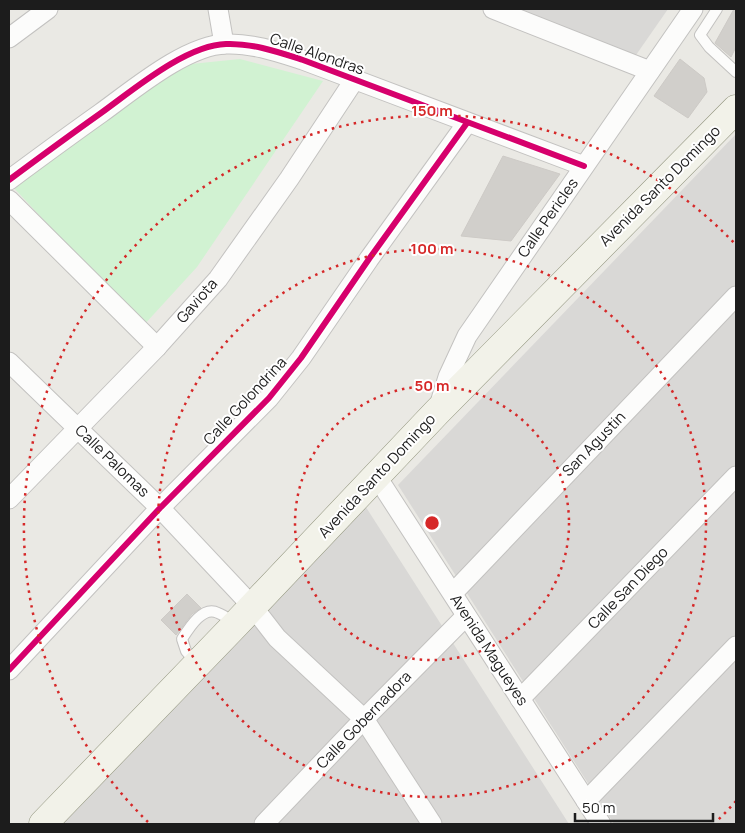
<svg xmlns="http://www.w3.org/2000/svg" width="745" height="833" font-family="Manrope,sans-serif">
	<rect width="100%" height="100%" fill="#eae9e4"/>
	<g fill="#d9d8d6">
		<polygon points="518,9 668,9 636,55"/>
		<polygon points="736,134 736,824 614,824 398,485"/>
		<polygon points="362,501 569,824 51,824"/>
	</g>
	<polygon fill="#d1f2d2" points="240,59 323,81 197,267 143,326 12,186 181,65"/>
	<g fill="#d1cfcb" stroke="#cdcac6">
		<polygon points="734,9 736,9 736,47 731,57 715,43"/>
		<polygon points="680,59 704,78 707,92 688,118 654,96"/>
		<polygon points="503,156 560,174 511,241 461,236"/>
		<polygon points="187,594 201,608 192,614 176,635 161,620"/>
	</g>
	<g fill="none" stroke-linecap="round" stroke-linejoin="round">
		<g stroke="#c3c2c0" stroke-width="12">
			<g id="lane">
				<polyline points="717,9 700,35 709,47 736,72"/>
				<path d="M197,664L186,651L182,639C189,628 203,605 218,613C224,615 230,620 236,624"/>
			</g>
		</g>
		<g stroke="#c3c2c0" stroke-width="21">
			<g id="street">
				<polyline points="218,9 224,44"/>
				<polyline points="493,9 650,71"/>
				<polyline points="9,38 48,9"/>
				<path d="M9,180C40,157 70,135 101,113C133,90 186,45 226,44C252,43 278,52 303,60L584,166"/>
				<polyline points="9,200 157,347"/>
				<polyline points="9,362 160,508 253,607 277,638 364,719 432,824"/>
				<polyline points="439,406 448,377 467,336 693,9"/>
				<polyline points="377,477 601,824"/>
				<polyline points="9,499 157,347 218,279 289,179 355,79"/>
				<polyline points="453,593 736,296"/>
				<polyline points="9,670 160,508 269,398 301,358 369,259 467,123"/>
				<polyline points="520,699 736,476"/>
				<polyline points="586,801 736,646"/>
				<polyline points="264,824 364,719 466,616"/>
			</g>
		</g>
		<g stroke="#91947d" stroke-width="29">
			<polyline id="secondary" points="43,824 236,624 437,412 736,109"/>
		</g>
		<use href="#lane" stroke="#fcfcfb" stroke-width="10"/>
		<use href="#street" stroke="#fcfcfb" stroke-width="19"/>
		<use href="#secondary" stroke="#f2f2e9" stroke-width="28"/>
		<g stroke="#fff" stroke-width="9">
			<g id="cycleway">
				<path d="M9,180C40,157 70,135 101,113C133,90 186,45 226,44C252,43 278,52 303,60L584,166"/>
				<polyline points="9,670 160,508 269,398 301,358 369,259 467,123"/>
			</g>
		</g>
		<use href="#cycleway" stroke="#d6006c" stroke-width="6"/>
	</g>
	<g fill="none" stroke="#d62828" stroke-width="2.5" stroke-dasharray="2.5 5">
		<circle cx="432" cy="523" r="137"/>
		<circle cx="432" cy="523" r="274"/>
		<path d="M736 801A412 412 0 0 1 716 822M148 822A412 412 0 1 1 736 245"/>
	</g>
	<g text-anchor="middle" stroke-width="4" stroke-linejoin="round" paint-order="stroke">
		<g font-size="15" fill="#1c1c1c" stroke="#fff">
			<text transform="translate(317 54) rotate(19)" y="5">Calle Alondras</text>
			<text transform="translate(660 186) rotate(-45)" y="5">Avenida Santo Domingo</text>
			<text transform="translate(548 218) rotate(-55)" y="5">Calle Pericles</text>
			<text transform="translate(197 301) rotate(-49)" y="5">Gaviota</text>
			<text transform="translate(245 401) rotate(-47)" y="5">Calle Golondrina</text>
			<text transform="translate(594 444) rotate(-46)" y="5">San Agustin</text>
			<text transform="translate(112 461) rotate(44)" y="5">Calle Palomas</text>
			<text transform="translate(377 476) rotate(-47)" y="5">Avenida Santo Domingo</text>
			<text transform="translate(628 588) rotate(-46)" y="5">Calle San Diego</text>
			<text transform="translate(489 650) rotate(57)" y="5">Avenida Magueyes</text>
			<text transform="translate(364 720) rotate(-46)" y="5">Calle Gobernadora</text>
		</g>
	</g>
	<circle cx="432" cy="523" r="8" fill="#d62828" stroke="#fff" stroke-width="2.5"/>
	<g font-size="15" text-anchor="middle" font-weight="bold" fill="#d62828" stroke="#fff" stroke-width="4" stroke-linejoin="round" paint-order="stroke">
		<text x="432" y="116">150 m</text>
		<text x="432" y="254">100 m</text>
		<text x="432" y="391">50 m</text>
	</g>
	<rect width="745" height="833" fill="none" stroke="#1c1c1c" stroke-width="20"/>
	<path d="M575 813v8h138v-8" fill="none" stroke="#1c1c1c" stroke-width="2.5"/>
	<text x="582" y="813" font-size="15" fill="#1c1c1c" stroke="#ffffff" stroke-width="4" paint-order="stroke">50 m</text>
</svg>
